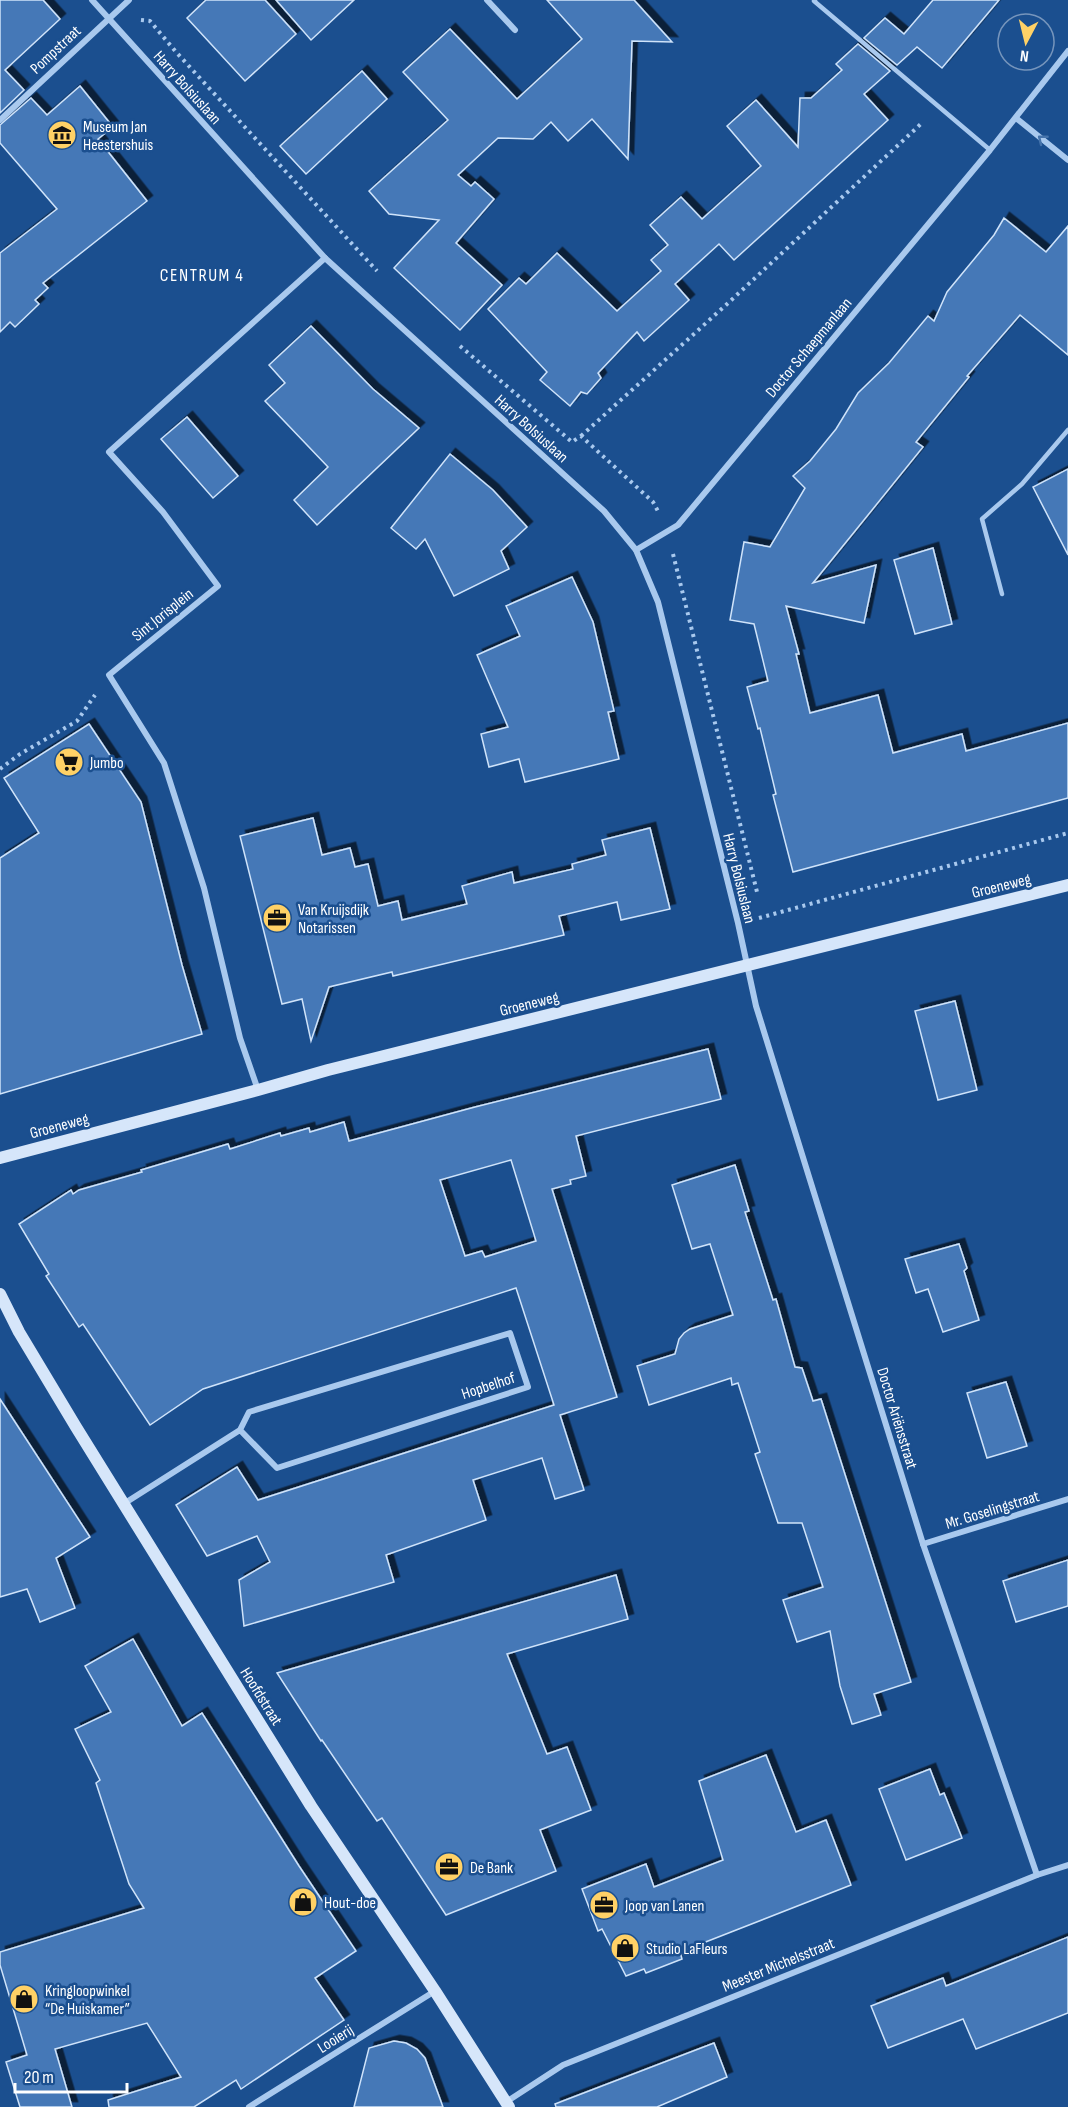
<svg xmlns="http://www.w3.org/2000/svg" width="1068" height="2107" font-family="'Sofia Sans Condensed',sans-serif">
	<defs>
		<filter id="shadow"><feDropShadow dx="5.5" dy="-5.5" stdDeviation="0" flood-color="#0009"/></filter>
	</defs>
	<rect width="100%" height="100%" fill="#1b4f8f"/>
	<g fill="#4478b7" stroke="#cfe3fa" stroke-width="1.5" fill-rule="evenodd" filter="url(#shadow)">
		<polygon points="0,0 43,0 60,19 5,70 24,90 0,113"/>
		<polygon points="206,0 265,0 296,34 245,81 187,18"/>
		<polygon points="276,0 354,0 311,40"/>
		<polygon points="547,0 634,0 672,42 632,41 628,159 592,119 568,141 551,122 533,139 498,138 458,175 471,186 475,182 494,199 456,243 502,285 460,330 394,268 439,220 389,214 369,191 448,120 403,72 450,29 517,99 582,39"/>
		<polygon points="933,0 999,0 942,68 917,47 897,65 864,38 885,18 904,34"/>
		<polygon points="858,44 890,71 864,94 888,120 734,260 719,244 675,284 689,300 644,341 637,332 598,373 601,378 587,394 581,392 570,406 540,380 547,372 488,309 519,278 526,284 557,253 617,311 661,271 651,260 668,245 650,225 681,197 702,219 761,166 727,126 756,100 798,147 800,98 811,98 842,70 836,64"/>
		<polygon points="362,71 387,99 306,174 280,146"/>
		<polygon points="80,86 113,127 98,139 147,201 43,283 48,288 35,300 39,304 15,327 10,322 0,332 0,253 57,209 0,143 0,125 31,98 47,115"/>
		<polygon points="1004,218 1046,252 1068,226 1068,355 1020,315 967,376 969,377 916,442 923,447 813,583 876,565 864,623 786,606 799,654 796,654 810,713 878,695 893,753 962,734 966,751 1068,723 1068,798 793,872 773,795 776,794 760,728 758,729 747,687 768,681 754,624 730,620 744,542 770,547 805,488 793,476 810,461 836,429 858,393 889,363 928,316 934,321 947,292 994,235"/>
		<polygon points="311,326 373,389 419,428 317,525 294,500 328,467 265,401 285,383 269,365"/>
		<polygon points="187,417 238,476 213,498 161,439"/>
		<polygon points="450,454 493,490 527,527 501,551 509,569 454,596 425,539 416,549 391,528"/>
		<polygon points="1068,469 1068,555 1033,487"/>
		<polygon points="933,548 952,624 915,634 894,560"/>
		<polygon points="572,577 593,622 614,711 608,712 619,759 525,782 519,759 489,767 481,734 508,727 477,655 520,636 506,606"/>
		<polygon points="89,724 141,802 182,965 202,1034 0,1094 0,858 39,833 4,778"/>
		<polygon points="313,818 322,855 350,848 355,867 368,864 378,906 398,901 402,920 467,904 462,886 512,872 514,883 573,869 572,864 606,855 602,840 650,828 670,909 621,920 617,902 559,916 564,935 393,976 392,972 329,987 311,1041 302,999 282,1004 240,836"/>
		<polygon points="955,1001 977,1090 938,1100 915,1011"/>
		<path d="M708,1049L721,1099L576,1136L586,1176L570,1180L571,1184L552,1189L617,1397L560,1415L584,1490L555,1499L542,1458L473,1480L486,1520L386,1555L394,1582L244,1626L239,1580L270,1562L257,1536L207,1556L176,1505L237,1467L258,1500L554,1405L516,1288L203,1389L150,1425L83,1324L79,1327L46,1276L49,1274L19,1224L71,1190L73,1194L79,1190L142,1172L141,1170L228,1144L230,1149L280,1133L281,1136L309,1128L310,1132L344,1122L349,1141L475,1107ZM511,1160L536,1241L485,1257L482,1251L465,1256L440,1180Z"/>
		<polygon points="735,1165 749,1211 745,1212 773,1300 776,1299 795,1367 802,1368 813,1401 821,1399 911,1682 874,1694 881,1715 853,1724 852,1724 840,1686 830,1631 797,1642 783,1600 823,1587 802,1523 778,1523 755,1454 760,1452 738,1383 732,1385 731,1378 649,1405 637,1366 675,1354 679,1339 684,1333 690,1329 733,1315 710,1244 692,1249 672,1185"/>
		<polygon points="959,1244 967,1268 964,1271 979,1320 943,1332 928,1289 916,1293 905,1259"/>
		<polygon points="1006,1382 1027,1446 987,1458 967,1393"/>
		<polygon points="0,1399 90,1537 56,1558 75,1608 40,1622 27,1589 0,1597"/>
		<polygon points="1068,1560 1068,1606 1016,1622 1003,1581"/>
		<polygon points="616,1575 628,1619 507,1654 547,1754 567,1747 591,1810 540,1830 556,1871 446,1915 382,1818 377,1821 322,1740 321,1741 277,1673"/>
		<polygon points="133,1639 182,1726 202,1713 299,1866 356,1951 315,1978 344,2020 241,2089 236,2080 194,2107 109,2107 108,2100 181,2077 147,2023 55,2049 72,2107 20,2107 6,2062 27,2055 0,1965 0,1952 144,1908 129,1884 96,1783 100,1780 75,1729 111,1712 85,1666"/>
		<polygon points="766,1755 796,1832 826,1820 851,1885 680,1952 682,1959 646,1973 644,1969 626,1976 602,1929 598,1931 582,1889 646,1864 654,1887 723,1860 699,1781"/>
		<polygon points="930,1769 940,1795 944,1793 962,1838 906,1860 879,1789"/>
		<polygon points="1068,1937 1068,2013 976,2049 963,2019 888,2048 871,2006 943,1978 946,1986"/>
		<polygon points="394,2041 406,2043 417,2049 425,2058 443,2107 354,2107 369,2048"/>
		<polygon points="714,2043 727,2077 657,2107 556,2107 555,2104"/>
	</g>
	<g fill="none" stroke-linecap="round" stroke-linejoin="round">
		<g stroke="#a9c9ee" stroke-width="4" stroke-dasharray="3 4.5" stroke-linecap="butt">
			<polyline points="141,20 150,21 176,52 377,271"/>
			<polyline points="460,346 572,442 581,436 653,502 659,513"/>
			<polyline points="581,436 726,305 923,122"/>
			<polyline points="673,554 758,896"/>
			<polyline points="0,769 20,754 77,721 95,695"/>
			<polyline points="759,918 1068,833"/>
		</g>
		<g stroke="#a9c9ee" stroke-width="4.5">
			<polyline points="815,0 814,1 990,150"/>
			<polyline points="1002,594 982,519 1022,484 1068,430"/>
		</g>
		<g stroke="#a9c9ee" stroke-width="6">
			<polyline points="92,0 325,258 604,511 636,550 658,602 738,923 756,1006 923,1544 1037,1875"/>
			<polyline points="487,0 515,30"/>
			<polyline points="1016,118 1068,160"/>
			<polyline points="0,120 129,0"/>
			<polyline points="636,550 678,525 990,150 1068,51"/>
			<polyline points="258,1090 240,1038 204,888 164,763 109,675 218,586 163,512 109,452 325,258"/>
			<polyline points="125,1503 240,1430 249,1412 510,1333 528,1387 277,1468 240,1430"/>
			<polyline points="923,1544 1068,1499"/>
			<polyline points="506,2102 563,2065 1037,1875 1068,1865"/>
			<polyline points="249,2107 435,1991"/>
		</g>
		<g stroke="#d6e6fa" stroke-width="12">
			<polyline points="0,1158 258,1090 328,1070 1068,885"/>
			<polyline points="0,1294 19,1332 76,1427 311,1806 435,1991 509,2107"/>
		</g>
	</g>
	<defs><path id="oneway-chevron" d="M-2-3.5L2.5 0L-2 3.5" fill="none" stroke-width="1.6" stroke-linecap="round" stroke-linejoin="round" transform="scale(1.5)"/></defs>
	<use stroke="#4674ac" href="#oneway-chevron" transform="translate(1042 139) rotate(-141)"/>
	<defs>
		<g id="museum-disc" transform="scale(1.5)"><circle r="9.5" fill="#ffd166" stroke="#1b4f8f"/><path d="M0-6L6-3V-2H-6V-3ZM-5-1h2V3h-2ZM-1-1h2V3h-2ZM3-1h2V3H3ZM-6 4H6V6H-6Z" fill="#111"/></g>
		<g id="supermarket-disc" transform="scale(1.5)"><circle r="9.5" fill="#ffd166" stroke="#1b4f8f"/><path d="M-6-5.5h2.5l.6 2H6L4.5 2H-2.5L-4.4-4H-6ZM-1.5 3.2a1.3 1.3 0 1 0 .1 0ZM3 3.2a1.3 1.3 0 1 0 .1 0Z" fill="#111"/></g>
		<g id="office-disc" transform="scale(1.5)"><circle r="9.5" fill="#ffd166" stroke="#1b4f8f"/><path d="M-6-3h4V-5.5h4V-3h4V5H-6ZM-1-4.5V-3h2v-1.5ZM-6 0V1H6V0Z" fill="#111"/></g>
		<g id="shop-disc" transform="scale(1.5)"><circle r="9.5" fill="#ffd166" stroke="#1b4f8f"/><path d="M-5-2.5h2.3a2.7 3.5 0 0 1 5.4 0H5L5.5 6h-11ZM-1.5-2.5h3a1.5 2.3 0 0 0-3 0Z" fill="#111"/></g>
	</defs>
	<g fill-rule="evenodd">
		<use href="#museum-disc" x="62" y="135"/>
		<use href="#supermarket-disc" x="69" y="762"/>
		<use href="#office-disc" x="277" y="918"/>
		<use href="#office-disc" x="449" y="1867"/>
		<use href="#shop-disc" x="303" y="1902"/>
		<use href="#office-disc" x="604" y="1905"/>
		<use href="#shop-disc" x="625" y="1948"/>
		<use href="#shop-disc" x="24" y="1999"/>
	</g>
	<g text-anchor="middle" stroke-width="5" stroke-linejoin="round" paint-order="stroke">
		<g font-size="16" fill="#fff" stroke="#1b4f8f">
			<text transform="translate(55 49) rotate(-43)" y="6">Pompstraat</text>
			<text transform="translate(188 87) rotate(48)" y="6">Harry Bolsiuslaan</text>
			<text transform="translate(808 347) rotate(-50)" y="6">Doctor Schaepmanlaan</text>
			<text transform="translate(532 428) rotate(42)" y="6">Harry Bolsiuslaan</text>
			<text transform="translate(162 614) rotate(-39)" y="6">Sint Jorisplein</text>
			<text transform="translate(740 878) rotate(76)" y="6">Harry Bolsiuslaan</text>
			<text transform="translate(1001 885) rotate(-14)" y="6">Groeneweg</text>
			<text transform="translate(529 1003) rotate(-14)" y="6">Groeneweg</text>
			<text transform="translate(59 1125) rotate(-15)" y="6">Groeneweg</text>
			<text transform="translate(488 1385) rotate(-18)" y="6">Hopbelhof</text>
			<text transform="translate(898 1418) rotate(73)" y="6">Doctor Ariënsstraat</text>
			<text transform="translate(992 1509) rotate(-17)" y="6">Mr. Goselingstraat</text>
			<text transform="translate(262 1696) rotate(58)" y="6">Hoofdstraat</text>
			<text transform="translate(778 1964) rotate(-22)" y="6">Meester Michelsstraat</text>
			<text transform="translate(335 2038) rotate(-32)" y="6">Looierij</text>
		</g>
		<g font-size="16" fill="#fff" stroke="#1b4f8f" text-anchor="start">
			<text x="83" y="132">Museum Jan<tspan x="83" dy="18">Heestershuis</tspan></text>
			<text x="90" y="768">Jumbo</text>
			<text x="298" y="915">Van Kruijsdijk<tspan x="298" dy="18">Notarissen</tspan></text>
			<text x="470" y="1873">De Bank</text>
			<text x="324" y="1908">Hout-doe</text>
			<text x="625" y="1911">Joop van Lanen</text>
			<text x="646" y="1954">Studio LaFleurs</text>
			<text x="45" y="1996">Kringloopwinkel<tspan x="45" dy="18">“De Huiskamer”</tspan></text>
		</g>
		<g font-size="18" letter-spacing="1.5" fill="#fff" stroke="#1b4f8f">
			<text x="202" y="281">CENTRUM 4</text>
		</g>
	</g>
	<g transform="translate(1026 42) rotate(187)"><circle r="28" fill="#1b4f8f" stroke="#7695bc" stroke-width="1.5"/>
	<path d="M0-4.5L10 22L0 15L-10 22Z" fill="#ffd166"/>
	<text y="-9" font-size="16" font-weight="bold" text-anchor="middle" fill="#ffffff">N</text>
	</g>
	<path d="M15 2083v9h112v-9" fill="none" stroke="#ffffff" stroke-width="3"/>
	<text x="24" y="2083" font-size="18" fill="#ffffff" stroke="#1b4f8f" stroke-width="4.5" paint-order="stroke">20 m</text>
</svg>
